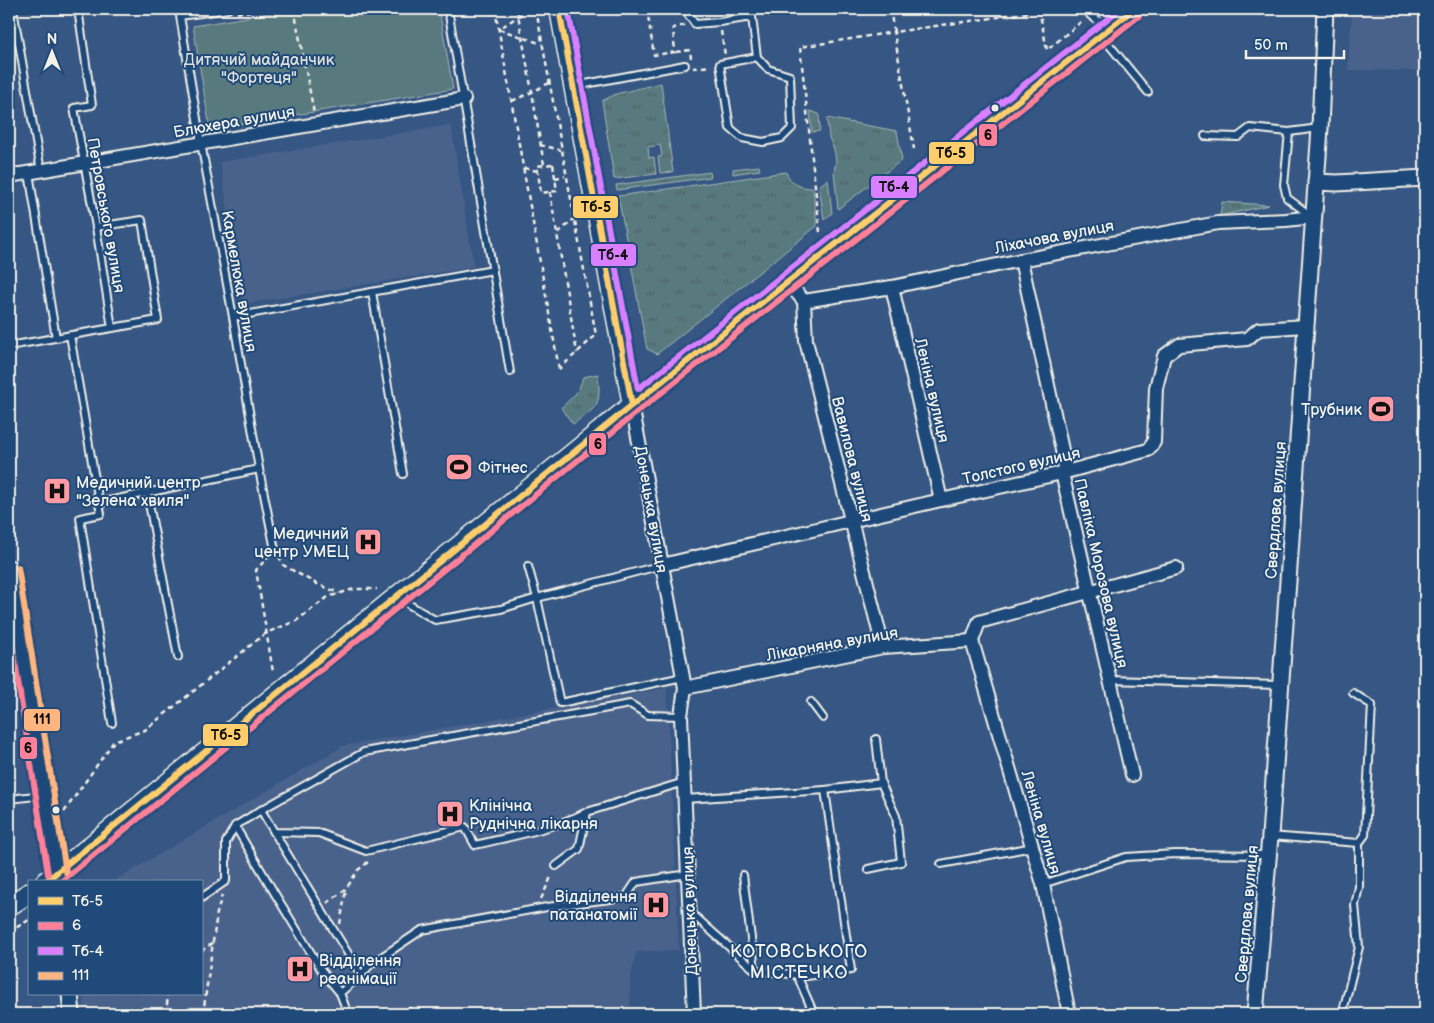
<svg xmlns="http://www.w3.org/2000/svg" width="1434" height="1023" font-family="'Balsamiq Sans',sans-serif">
	<defs>
		<pattern id="grass-tufts" width="24" height="20" patternUnits="userSpaceOnUse" patternTransform="scale(1.25)"><rect width="24" height="20" fill="#597a7f"/><path d="M3 7l-1-3M5 7V3M7 7l1-3M15 17l-1-3M17 17v-4M19 17l1-3" fill="none" stroke="#516162"/></pattern>
	</defs>
	<rect width="100%" height="100%" fill="#365683"/>
	<filter id="ink" filterUnits="userSpaceOnUse"><feTurbulence type="fractalNoise" baseFrequency=".02" numOctaves="2"/><feDisplacementMap in="SourceGraphic" scale="10" xChannelSelector="R" yChannelSelector="G"/><feConvolveMatrix kernelMatrix="1 2 1 2 8 2 1 2 1" color-interpolation-filters="sRGB"/></filter>
	<g filter="url(#ink)">
		<g fill="#49628c">
			<polygon points="1352,9 1425,9 1425,71 1348,70"/>
			<polygon points="451,125 474,267 243,304 220,162"/>
			<polygon points="667,688 679,950 636,952 630,982 630,1014 85,1014 83,994 201,994 201,882 112,882 343,746"/>
		</g>
		<g fill="url(#grass-tufts)" stroke="#a6b6b4">
			<polygon points="661,83 673,172 660,173 658,157 662,156 660,145 648,147 649,158 654,157 656,174 614,179 602,101 616,94"/>
			<polygon points="810,111 819,114 820,131 812,132"/>
			<polygon points="827,118 897,131 902,160 838,209 834,172 836,161 834,149 829,138"/>
			<polygon points="759,166 760,170 733,174 733,169"/>
			<polygon points="710,172 711,177 617,190 616,185"/>
			<path d="M786,172C791,184 800,188 813,188L817,226L657,354L647,349L618,196Z"/>
			<polygon points="828,179 832,213 824,220 819,186"/>
			<polygon points="1222,202 1269,205 1220,216"/>
			<path d="M598,374C601,406 599,406 573,424L561,408C573,396 578,395 583,377Z"/>
		</g>
		<polygon fill="#597a7f" stroke="#a6b6b4" points="295,9 439,9 453,89 210,129 193,26"/>
		<g fill="none" stroke-linecap="round" stroke-linejoin="round">
			<g stroke="#f4f1e8" stroke-width="10">
				<g id="service">
					<polyline points="13,9 41,171"/>
					<polyline points="78,9 92,105 74,108 96,227 112,328"/>
					<polyline points="228,9 180,16 201,143 233,317 259,469 275,550"/>
					<polyline points="448,9 510,372"/>
					<polyline points="686,9 687,13 695,24 720,22 752,17"/>
					<polyline points="751,9 757,57 768,69 790,76 792,128 782,138 763,142 742,138 730,128 720,64 757,57"/>
					<polyline points="1090,15 1108,28"/>
					<polyline points="1102,36 1148,92"/>
					<polyline points="575,86 685,65"/>
					<polyline points="1289,132 1284,185 1287,198 1311,216"/>
					<polyline points="1205,136 1238,137 1250,128 1289,132 1319,128"/>
					<polyline points="29,173 56,338"/>
					<polyline points="372,292 403,474"/>
					<polyline points="233,317 493,270"/>
					<polyline points="70,335 101,514 80,518 112,723"/>
					<polyline points="9,346 158,320 142,220 96,227"/>
					<polyline points="147,493 178,657"/>
					<polyline points="99,503 259,469"/>
					<polyline points="528,566 537,598 560,703 683,677"/>
					<polyline points="398,598 435,620 501,609 537,598 662,565"/>
					<polyline points="1110,680 1281,685"/>
					<polyline points="811,702 823,718"/>
					<polyline points="825,790 881,783 876,739"/>
					<polyline points="9,799 44,795"/>
					<polyline points="685,799 825,790 851,970 807,976 755,970 690,912"/>
					<path d="M261,810L274,832L319,833L366,851L465,827L475,845C514,836 552,829 587,812"/>
					<polyline points="274,832 361,975 340,993 348,1014"/>
					<polyline points="1270,836 1359,843"/>
					<polyline points="941,864 1033,847"/>
					<polyline points="556,866 579,849 587,812 684,782"/>
					<polyline points="868,869 901,862 896,816 881,783"/>
					<polyline points="743,875 755,970"/>
					<polyline points="1043,884 1126,857 1175,854 1267,855"/>
					<polyline points="201,898 226,881 226,842 235,826"/>
					<polyline points="361,975 371,964 422,930 547,907 626,897 636,882 688,874"/>
					<polyline points="797,975 814,1014"/>
					<polyline points="340,993 322,971 275,894 235,826 261,810 364,752 630,704 648,715 681,716"/>
					<polyline points="406,1014 409,1012"/>
					<polyline points="1346,1014 1344,1007 1359,947 1355,905 1359,887 1359,843 1365,835 1372,705 1353,693"/>
				</g>
			</g>
			<g stroke="#f4f1e8" stroke-width="16">
				<g id="minor">
					<polyline points="9,176 464,99"/>
					<polyline points="1021,260 1065,464 1062,473 1132,775"/>
					<polyline points="788,283 804,301 806,341 883,647"/>
					<polyline points="892,287 941,500"/>
					<polyline points="804,301 892,287 1021,260 1218,223 1286,220 1313,217"/>
					<polyline points="632,405 685,688 681,716 694,1014"/>
					<polyline points="662,565 941,500 1062,473 1148,450 1154,442 1156,388 1164,356 1179,345 1247,339 1259,329 1305,326"/>
					<polyline points="972,641 1043,884 1069,1014"/>
					<polyline points="972,641 979,622 1176,568"/>
					<polyline points="685,688 883,647 972,641"/>
				</g>
			</g>
			<g stroke="#f4f1e8" stroke-width="19">
				<g id="tertiary">
					<polyline points="1316,182 1337,183 1425,178"/>
					<polyline points="9,568 58,882"/>
					<polyline points="70,994 72,1014"/>
					<polyline points="1255,1014 1270,836 1320,128 1325,9"/>
				</g>
			</g>
			<g stroke="#f4f1e8" stroke-width="21">
				<polyline id="secondary" points="559,9 632,405"/>
			</g>
			<g stroke="#f4f1e8" stroke-width="22">
				<g id="primary">
					<polyline points="45,882 57,873 632,405 1134,9"/>
					<polyline points="9,906 29,893"/>
				</g>
			</g>
			<g stroke="#f4f1e8" stroke-width="2.5" stroke-dasharray="5 4" stroke-linecap="butt">
				<polyline points="294,9 314,113"/>
				<polyline points="495,9 559,369"/>
				<polyline points="517,9 532,92 549,83"/>
				<polyline points="529,9 499,29 542,44"/>
				<polyline points="536,9 596,335 559,369"/>
				<polyline points="647,9 654,55 675,52 673,28 686,25"/>
				<polyline points="890,9 894,32 1026,13 1030,9"/>
				<polyline points="1039,9 1047,50 1082,21"/>
				<polyline points="237,13 265,9"/>
				<polyline points="785,13 815,9"/>
				<polyline points="721,31 725,55"/>
				<polyline points="676,52 690,50 691,58"/>
				<polyline points="693,68 711,66"/>
				<polyline points="512,101 532,92 544,165"/>
				<polyline points="540,145 561,150"/>
				<polygon points="553,164 557,191 541,193 537,166"/>
				<polyline points="524,168 537,171"/>
				<polyline points="555,178 565,176"/>
				<polyline points="550,192 577,353"/>
				<polyline points="820,232 800,47 894,32 914,149"/>
				<polyline points="558,233 574,219"/>
				<polyline points="270,555 256,570 273,672"/>
				<polyline points="279,556 283,565 315,583 339,593"/>
				<polyline points="64,812 114,741 145,730 266,633 296,621 328,597 354,589 377,589"/>
				<polyline points="541,899 552,875"/>
				<polyline points="327,903 346,889 358,870 367,863 367,860"/>
				<polyline points="340,924 346,890"/>
				<polyline points="9,932 29,920"/>
				<polyline points="201,951 213,943"/>
				<polyline points="166,1014 168,994"/>
				<polyline points="203,1014 217,913 222,895"/>
			</g>
			<use href="#service" stroke="#1f4a7a" stroke-width="6"/>
			<use href="#minor" stroke="#1f4a7a" stroke-width="12"/>
			<use href="#tertiary" stroke="#1f4a7a" stroke-width="15"/>
			<use href="#secondary" stroke="#1f4a7a" stroke-width="18"/>
			<use href="#primary" stroke="#1f4a7a" stroke-width="19"/>
			<g stroke="#1f4a7a" stroke-width="10">
				<g id="bus-1">
					<polyline points="559,9 632,405"/>
					<polyline points="45,882 632,405 1134,9"/>
				</g>
			</g>
			<g stroke="#1f4a7a" stroke-width="10">
				<g id="bus-2">
					<polyline points="9,623 48,874"/>
					<polyline points="63,880 637,412 1139,16"/>
				</g>
			</g>
			<g stroke="#1f4a7a" stroke-width="10">
				<polyline id="bus-3" points="568,9 638,389 1120,9"/>
			</g>
			<g stroke="#1f4a7a" stroke-width="10">
				<polyline id="bus-4" points="18,567 66,872"/>
			</g>
			<use href="#bus-1" stroke="#fece6d" stroke-width="6"/>
			<use href="#bus-2" stroke="#ff8098" stroke-width="6"/>
			<use href="#bus-3" stroke="#d880ff" stroke-width="6"/>
			<use href="#bus-4" stroke="#ffb580" stroke-width="6"/>
		</g>
	</g>
	<defs>
		<g id="stadium-square" transform="scale(1.4375)"><rect x="-9" y="-9" width="18" height="18" rx="4" fill="#ff9aa2" stroke="#1f4a7a"/><path d="M0-5a6.5 5 0 1 0 0 10a6.5 5 0 1 0 0-10ZM-3.5-1.8h7v3.6h-7Z" fill="#111"/></g>
		<g id="hospital-square" transform="scale(1.4375)"><rect x="-9" y="-9" width="18" height="18" rx="4" fill="#ff9aa2" stroke="#1f4a7a"/><path d="M-5-5h3v3.5h4V-5h3V5h-3V1.5h-4V5h-3Z" fill="#111"/></g>
	</defs>
	<g fill-rule="evenodd">
		<use href="#stadium-square" x="1381" y="409"/>
		<use href="#stadium-square" x="459" y="467"/>
		<use href="#hospital-square" x="57" y="491"/>
		<use href="#hospital-square" x="368" y="542"/>
		<use href="#hospital-square" x="450" y="814"/>
		<use href="#hospital-square" x="656" y="905"/>
		<use href="#hospital-square" x="300" y="969"/>
	</g>
	<g fill="#f4f1e8" stroke="#1f4a7a" stroke-width="2">
		<circle cx="995" cy="108" r="4.5"/>
		<circle cx="56" cy="810" r="4.5"/>
	</g>
	<g text-anchor="middle" stroke-width="4" stroke-linejoin="round" paint-order="stroke">
		<g font-size="16" fill="#dddfd8" stroke="#1f4a7a">
			<text x="259" y="65">Дитячий майданчик<tspan x="259" dy="18">"Фортеця"</tspan></text>
		</g>
		<g font-size="16" fill="#f4f1e8" stroke="#1f4a7a">
			<text transform="translate(234 121) rotate(-10)" y="6">Блюхера вулиця</text>
			<text transform="translate(107 215) rotate(80)" y="6">Петровського вулиця</text>
			<text transform="translate(1054 236) rotate(-11)" y="6">Ліхачова вулиця</text>
			<text transform="translate(240 281) rotate(80)" y="6">Кармелюка вулиця</text>
			<text transform="translate(933 390) rotate(77)" y="6">Леніна вулиця</text>
			<text transform="translate(853 459) rotate(76)" y="6">Вавилова вулиця</text>
			<text transform="translate(1021 465) rotate(-13)" y="6">Толстого вулиця</text>
			<text transform="translate(652 509) rotate(80)" y="6">Донецька вулиця</text>
			<text transform="translate(1275 510) rotate(-86)" y="6">Свердлова вулиця</text>
			<text transform="translate(1102 573) rotate(77)" y="6">Павліка Морозова вулиця</text>
			<text transform="translate(832 643) rotate(-10)" y="6">Лікарняна вулиця</text>
			<text transform="translate(1042 822) rotate(74)" y="6">Леніна вулиця</text>
			<text transform="translate(689 911) rotate(-92)" y="6">Донецька вулиця</text>
			<text transform="translate(1246 914) rotate(-85)" y="6">Свердлова вулиця</text>
		</g>
		<g font-size="16" fill="#f4f1e8" stroke="#1f4a7a" text-anchor="start">
			<text x="1362" y="415" text-anchor="end">Трубник</text>
			<text x="478" y="473">Фітнес</text>
			<text x="76" y="488">Медичний центр<tspan x="76" dy="18">"Зелена хвиля"</tspan></text>
			<text x="349" y="539" text-anchor="end">Медичний<tspan x="349" dy="18">центр УМЕЦ</tspan></text>
			<text x="469" y="811">Клінічна<tspan x="469" dy="18">Руднічна лікарня</tspan></text>
			<text x="637" y="902" text-anchor="end">Відділення<tspan x="637" dy="18">патанатомії</tspan></text>
			<text x="319" y="966">Відділення<tspan x="319" dy="18">реанімації</tspan></text>
		</g>
		<g font-size="18" letter-spacing="1" fill="#f4f1e8" stroke="#1f4a7a">
			<text x="799" y="957">КОТОВСЬКОГО<tspan x="799" dy="21">МІСТЕЧКО</tspan></text>
		</g>
	</g>
	<g stroke="#1f4a7a" stroke-width="2">
		<rect x="978" y="123" width="20" height="24" rx="5" fill="#ff8098"/>
		<rect x="928" y="141" width="47" height="24" rx="5" fill="#fece6d"/>
		<rect x="870" y="175" width="48" height="24" rx="5" fill="#d880ff"/>
		<rect x="572" y="195" width="47" height="24" rx="5" fill="#fece6d"/>
		<rect x="590" y="243" width="47" height="24" rx="5" fill="#d880ff"/>
		<rect x="588" y="432" width="19" height="24" rx="5" fill="#ff8098"/>
		<rect x="23" y="708" width="38" height="24" rx="5" fill="#ffb580"/>
		<rect x="202" y="723" width="47" height="24" rx="5" fill="#fece6d"/>
		<rect x="19" y="736" width="19" height="24" rx="5" fill="#ff8098"/>
	</g>
	<g font-size="14" text-anchor="middle" font-weight="bold" fill="#111">
		<text x="988" y="140">6</text>
		<text x="951" y="158">Тб-5</text>
		<text x="894" y="192">Тб-4</text>
		<text x="596" y="212">Тб-5</text>
		<text x="613" y="260">Тб-4</text>
		<text x="598" y="449">6</text>
		<text x="42" y="724">111</text>
		<text x="226" y="740">Тб-5</text>
		<text x="28" y="753">6</text>
	</g>
	<rect width="1434" height="1023" fill="none" stroke="#1f4a7a" stroke-width="30"/>
	<rect x="15" y="15" width="1404" height="993" fill="none" stroke="#f4f1e8" stroke-width="2" filter="url(#ink)"/>
	<rect x="28" y="880" width="175" height="115" fill="#1f4a7a" stroke="#748da6"/>
	<rect x="38" y="897" width="25" height="8" fill="#fece6d" stroke="#748da6"/>
	<text x="72" y="906" font-size="15" fill="#f4f1e8">Тб-5</text>
	<rect x="38" y="922" width="25" height="8" fill="#ff8098" stroke="#748da6"/>
	<text x="72" y="930" font-size="15" fill="#f4f1e8">6</text>
	<rect x="38" y="947" width="25" height="8" fill="#d880ff" stroke="#748da6"/>
	<text x="72" y="956" font-size="15" fill="#f4f1e8">Тб-4</text>
	<rect x="38" y="972" width="25" height="8" fill="#ffb580" stroke="#748da6"/>
	<text x="72" y="980" font-size="15" fill="#f4f1e8">111</text>
	<g transform="translate(52 52)" stroke="#1f4a7a" stroke-width="4" paint-order="stroke">
	<path d="M0-4L9 19L0 12L-9 19Z" fill="#f4f1e8"/>
	<text y="-8" font-size="14" font-weight="bold" text-anchor="middle" fill="#f4f1e8">N</text>
	</g>
	<path d="M1246 50v8h98v-8" fill="none" stroke="#f4f1e8" stroke-width="2.5"/>
	<text x="1254" y="50" font-size="15" fill="#f4f1e8" stroke="#1f4a7a" stroke-width="4" paint-order="stroke">50 m</text>
</svg>
